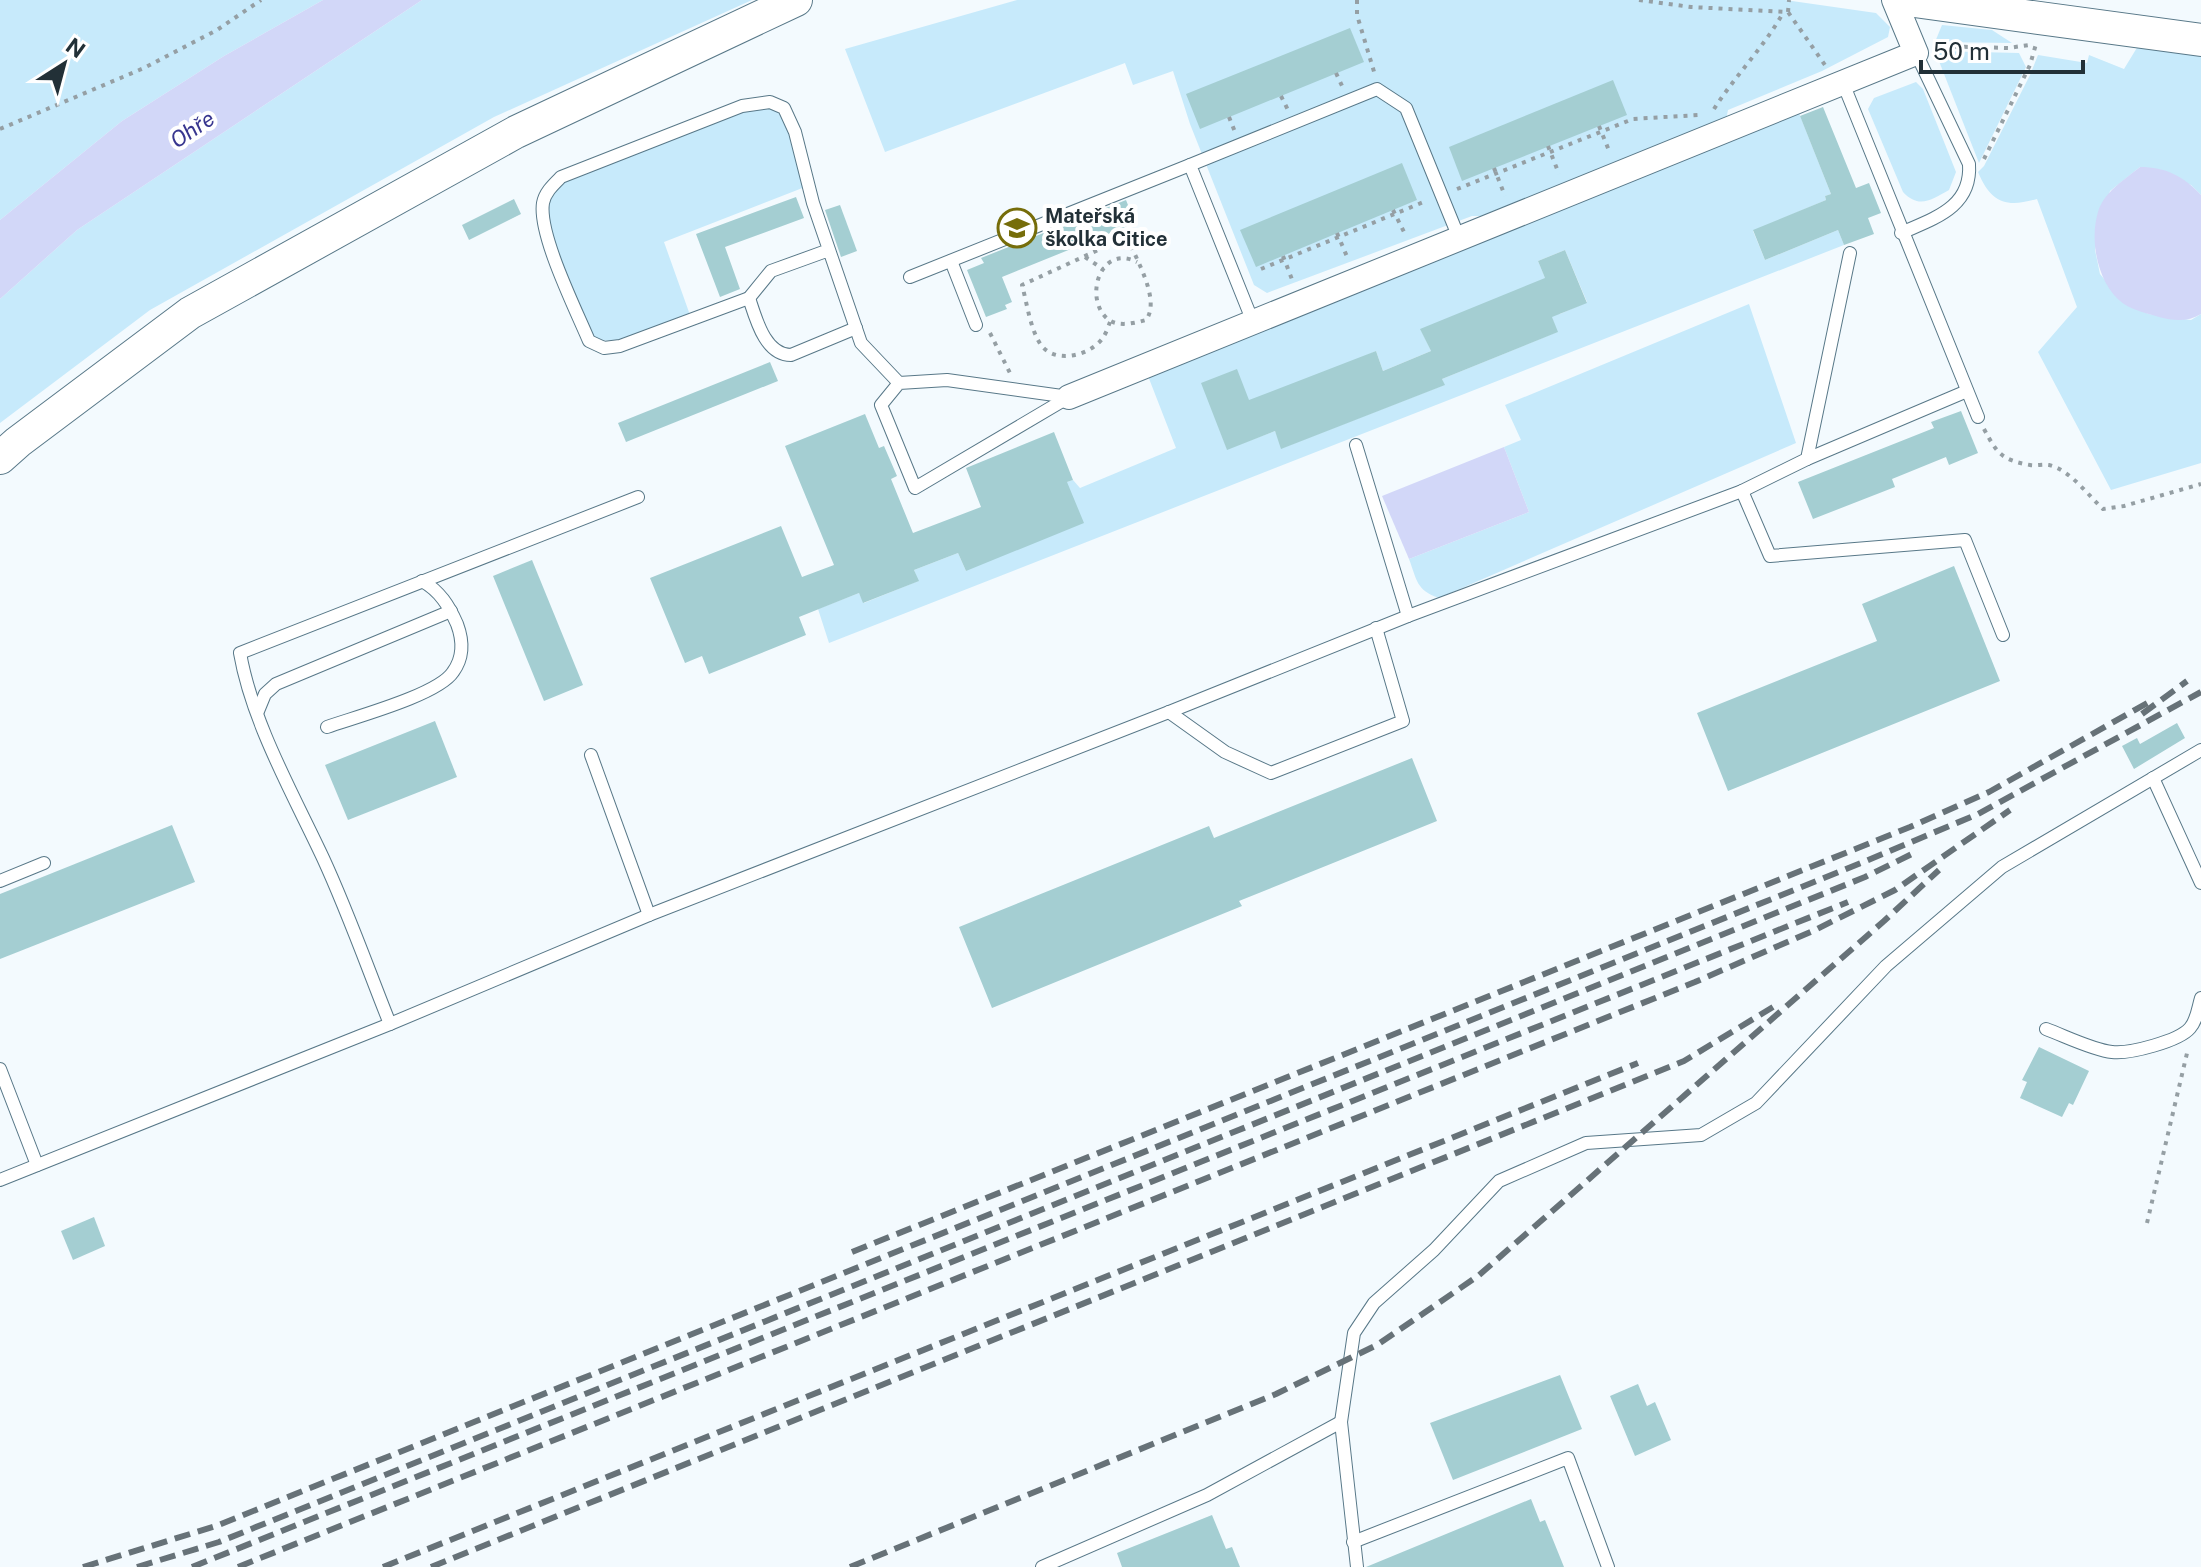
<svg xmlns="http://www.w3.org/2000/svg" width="2201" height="1567" font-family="'Public Sans',sans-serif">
	<rect width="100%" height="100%" fill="#f3fafe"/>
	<g fill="#c7eafb" fill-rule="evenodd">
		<polygon points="0,0 323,0 224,56 122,121 0,220"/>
		<polygon points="422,0 752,0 494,117 150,310 0,423 0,299 77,230"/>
		<polygon points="1017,0 1785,0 1876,13 1890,27 1888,37 1822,71 1728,110 1726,120 1485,216 1472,216 1267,293 1254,285 1190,124 1173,71 1133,85 1125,63 885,152 845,49"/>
		<polygon points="1942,25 1992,30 2012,43 1935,42"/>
		<path d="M2138,46L2201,55V195L2191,185L2140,167L2110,191L2095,250L2100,274L2125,304L2149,314L2191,320L2201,314V463L2111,490L2038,352L2077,307L2037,199C2006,208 1991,203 1978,172L1984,166L2030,75L2038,55L2087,63L2089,55L2124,69Z"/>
		<polygon points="1935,51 2019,53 2026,67 1979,163"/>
		<path d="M1916,82L1923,89L1956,172L1949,190C1931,200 1919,209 1903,192L1868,109L1874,98Z"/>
		<path d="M759,105C795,108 797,157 805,187L664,242L690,315C661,325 622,350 592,337C581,308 542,230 548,203C550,194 557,188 563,182Z"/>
		<path d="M1799,113L1831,194L1825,196L1826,200L1753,231L1765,260L1838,230L1844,245L829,643L818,609L859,593L864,603L918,581L914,570L958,553L966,571L1067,482L1073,480L1080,488L1176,448L1148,376ZM1565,250L1587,302L1560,314L1550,312L1557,332L1442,379L1444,385L1282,448L1275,431L1227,449L1202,383L1252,408L1376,351L1383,371L1431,351L1421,330L1546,280L1538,261Z"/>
		<path d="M1749,304L1796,443L1439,598C1416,590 1417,580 1409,559L1529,512L1504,447L1521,440L1505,405Z"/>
	</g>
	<g fill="#d2d7f8">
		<polygon points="323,0 422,0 77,230 0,299 0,220 122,121 224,56"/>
		<path d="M2140,167C2166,167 2183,176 2201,195V314C2188,322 2174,321 2159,317C2149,314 2133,310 2124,304C2098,286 2089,241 2098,212C2104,192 2124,180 2140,167Z"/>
		<polygon points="1504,447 1529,512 1409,559 1382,496"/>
	</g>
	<g fill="#a4ced2">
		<polygon points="1350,28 1364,62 1200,129 1186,94"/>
		<polygon points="1613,80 1627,115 1462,181 1449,147"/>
		<polygon points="1823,107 1856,188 1869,183 1881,213 1868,218 1874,234 1844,245 1838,230 1765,260 1753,230 1826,200 1825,196 1831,194 1800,116"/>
		<polygon points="1402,163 1417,200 1256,267 1240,230"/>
		<polygon points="796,197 804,218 725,247 740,289 720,297 696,234"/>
		<polygon points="514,199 521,214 469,240 462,225"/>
		<polygon points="1126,200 1135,223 1002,277 1012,302 1005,305 1007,309 986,317 967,270 984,263 981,258"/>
		<polygon points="840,205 857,251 841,257 825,210"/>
		<polygon points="1565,250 1587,303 1552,317 1558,332 1442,379 1445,385 1281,449 1275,431 1227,450 1201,383 1237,369 1249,400 1376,351 1383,371 1431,351 1420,329 1545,278 1538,261"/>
		<polygon points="770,362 778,381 626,442 618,423"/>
		<polygon points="1961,411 1978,453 1949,465 1946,457 1892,479 1895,487 1813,519 1798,482 1934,428 1931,422"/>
		<polygon points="865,414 879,448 884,446 897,476 891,479 913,533 981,507 966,468 1054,432 1073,480 1067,482 1084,523 966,571 958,553 914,570 919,581 863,603 859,593 799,617 806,635 709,674 702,656 685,663 650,578 781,526 802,577 834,565 785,446"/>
		<polygon points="532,560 583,685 544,701 493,576"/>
		<polygon points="1954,566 2000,681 1728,791 1697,713 1877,641 1862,604"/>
		<polygon points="435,721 457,777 348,820 325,765"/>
		<polygon points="2177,723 2185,738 2134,769 2122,746 2137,738 2140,744"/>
		<polygon points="1412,758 1437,821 1239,901 1242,906 992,1008 959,927 1209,826 1214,838"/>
		<polygon points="172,825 195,882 0,959 0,894"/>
		<polygon points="2039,1047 2089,1071 2073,1105 2069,1103 2062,1117 2020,1098 2027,1082 2022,1080"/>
		<polygon points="94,1217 105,1246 73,1260 61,1231"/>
		<polygon points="1560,1375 1582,1429 1453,1480 1430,1423"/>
		<polygon points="1638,1384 1647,1406 1655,1402 1671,1440 1635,1456 1610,1396"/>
		<polygon points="1531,1499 1540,1522 1545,1520 1564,1567 1366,1567"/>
		<polygon points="1212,1515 1226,1549 1232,1547 1240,1567 1122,1567 1117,1553"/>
	</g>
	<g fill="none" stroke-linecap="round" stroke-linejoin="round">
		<g stroke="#587888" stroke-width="14">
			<g id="service">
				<polyline points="1843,83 1978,417"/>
				<path d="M1901,233C1935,218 1972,207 1969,164L1916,53"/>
				<path d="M829,250L771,271L749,298L620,346L604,348L589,341C576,310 538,234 543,203C545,192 554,184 561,177L742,106L770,102L784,108L795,132L813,203L861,343L899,383"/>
				<polyline points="1850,253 1807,459 1742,491 1770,556 1965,540 2003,635"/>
				<polyline points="951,261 976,325"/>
				<polyline points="910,277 1190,165"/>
				<path d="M749,298C756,319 765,355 791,355L856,328"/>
				<polyline points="1253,322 1190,165 1377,89 1406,108 1459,238"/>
				<polygon points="947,380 1069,397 915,488 881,405 899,383"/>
				<polyline points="1356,445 1408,616"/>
				<polyline points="1807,459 1967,391"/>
				<polyline points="258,711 265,694 276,684 451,611"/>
				<polyline points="1169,712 1225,752 1271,773 1403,721 1376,628"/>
				<path d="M327,727C355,717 438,695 453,672C464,657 463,640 457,624C449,606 440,591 422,581"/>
				<polyline points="591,755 649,915"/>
				<polyline points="2153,778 2201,883"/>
				<polyline points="0,881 44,863"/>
				<path d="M390,1024C368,969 348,912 323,858C293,794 252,722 240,653L638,497"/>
				<path d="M2046,1029C2065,1036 2093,1050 2112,1052C2130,1054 2179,1041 2190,1028C2197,1020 2198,1008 2201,998"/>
				<polyline points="0,1069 37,1165"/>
				<polyline points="0,1180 390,1024 649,915 1169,712 1408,616 1742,491"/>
				<polyline points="1353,1542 1568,1458 1608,1567"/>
				<polyline points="1042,1567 1207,1495 1341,1422"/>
				<polyline points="1357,1567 1341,1422 1354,1333 1374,1303 1434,1250 1499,1181 1586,1143 1701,1135 1756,1103 1886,966 2002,867 2201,750"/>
			</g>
		</g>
		<g stroke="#587888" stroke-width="26">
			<polyline id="minor" points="1069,397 1916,53 1894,0"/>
		</g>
		<g stroke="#587888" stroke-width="34">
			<g id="tertiary">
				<polyline points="1907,0 2201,40"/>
				<polyline points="0,458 18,442 190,313 516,132 796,0"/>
			</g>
		</g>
		<g stroke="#959fa4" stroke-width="4" stroke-dasharray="4 6" stroke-linecap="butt">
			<polyline points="1357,0 1357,15 1375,75"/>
			<polyline points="1639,0 1691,7 1788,12 1825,65"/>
			<polyline points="1788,12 1789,0"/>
			<polyline points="1934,46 2008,48 2029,45"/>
			<polyline points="1336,73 1343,88"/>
			<polyline points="1281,96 1288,110"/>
			<path d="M1714,109C1735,76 1764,47 1783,13"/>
			<polyline points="1229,117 1235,132"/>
			<polyline points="1599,126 1610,153"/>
			<polyline points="0,129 144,68 217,30 261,0"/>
			<polyline points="1548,146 1559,174"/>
			<polyline points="1984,159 2030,65 2036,44"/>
			<polyline points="1494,168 1505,196"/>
			<polyline points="1457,189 1633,119 1698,115"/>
			<polyline points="1393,210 1406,236"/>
			<polyline points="1337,233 1348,259"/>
			<path d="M1127,237C1136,259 1161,300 1146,320C1135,323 1119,327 1109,320C1083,301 1099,243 1137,262"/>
			<polyline points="1283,256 1293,282"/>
			<polyline points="1085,257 1103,269"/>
			<polyline points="1261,269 1426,201"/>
			<path d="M1110,322C1108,327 1106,334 1102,339C1089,356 1055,364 1041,345C1030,329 1027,303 1022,285L1133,234"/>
			<polyline points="990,333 1011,375"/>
			<path d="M1984,429C1997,453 2001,460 2030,465C2036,466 2043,464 2049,465C2070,470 2088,495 2103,509L2124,506L2201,484"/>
			<polyline points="2147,1223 2188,1049"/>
		</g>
		<use href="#service" stroke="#fff" stroke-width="12"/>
		<use href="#minor" stroke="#fff" stroke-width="24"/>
		<use href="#tertiary" stroke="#fff" stroke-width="32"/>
		<g stroke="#677278" stroke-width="6" stroke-dasharray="16 8" stroke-linecap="butt">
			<polyline points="2142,714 2187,681"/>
			<polyline points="852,1252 1910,827 1989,792 2151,701"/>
			<polyline points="83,1567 216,1526 1861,863 1978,814 2201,692"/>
			<polyline points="137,1567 219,1542 1865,877 1918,851"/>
			<polyline points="192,1567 1848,902"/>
			<polyline points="238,1567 1695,982 1815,930 1895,890 2010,810"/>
			<polyline points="383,1567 1638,1063"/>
			<polyline points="431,1567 1684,1061 1773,1007"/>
			<polyline points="850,1567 1276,1394 1377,1345 1478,1276 1884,921 1939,870"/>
		</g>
	</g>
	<defs>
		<g id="school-ring" transform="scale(2)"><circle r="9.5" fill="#fff" stroke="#766d0a" stroke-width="1.5"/><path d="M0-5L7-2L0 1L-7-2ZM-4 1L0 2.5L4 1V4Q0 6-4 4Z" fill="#766d0a"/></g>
	</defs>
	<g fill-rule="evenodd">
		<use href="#school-ring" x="1017" y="228"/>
	</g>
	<g text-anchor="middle" stroke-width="8" stroke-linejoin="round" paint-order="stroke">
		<g font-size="20" font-weight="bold" fill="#223037" stroke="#fff" text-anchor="start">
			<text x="1045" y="223">Mateřská<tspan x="1045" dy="23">školka Citice</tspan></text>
		</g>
		<g font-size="22" font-style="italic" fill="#38368f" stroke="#fff">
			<text transform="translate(192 129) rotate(-34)" y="8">Ohře</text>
		</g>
	</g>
	<g transform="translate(64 64) rotate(36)" stroke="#ffffff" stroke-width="6" paint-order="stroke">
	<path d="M0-6L14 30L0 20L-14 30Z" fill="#223037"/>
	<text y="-12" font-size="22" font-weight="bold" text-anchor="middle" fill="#223037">N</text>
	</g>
	<path d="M1921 60v12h162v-12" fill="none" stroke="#223037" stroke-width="4"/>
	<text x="1933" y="60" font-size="24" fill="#223037" stroke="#ffffff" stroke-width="6" paint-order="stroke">50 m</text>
</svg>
